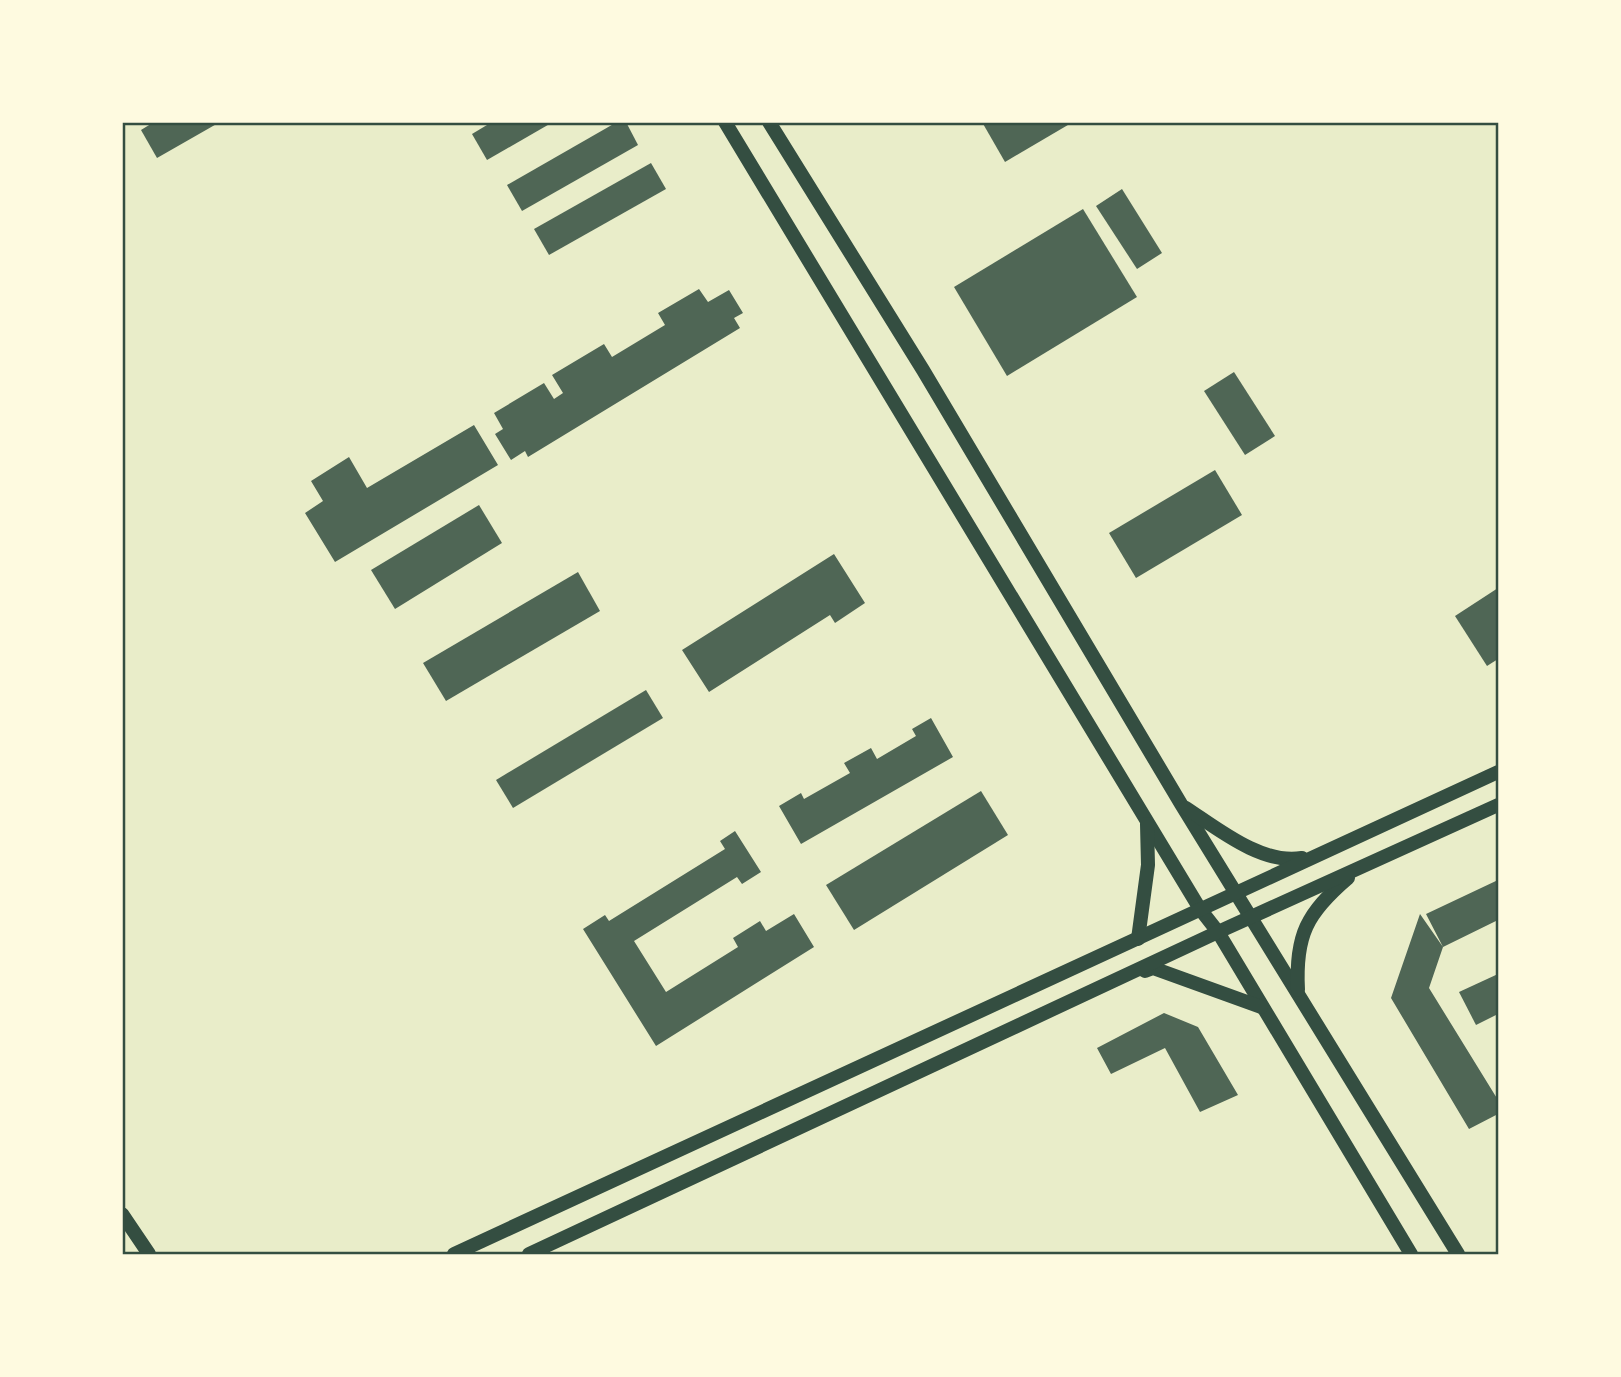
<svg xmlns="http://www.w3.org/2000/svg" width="1621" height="1377" font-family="'Noto Serif',serif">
	<rect width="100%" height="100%" fill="#e9edc9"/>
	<g fill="#4f6655">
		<polygon points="154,122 220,122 157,158 141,130"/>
		<polygon points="492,122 553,122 487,160 472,134"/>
		<polygon points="617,122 626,122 638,145 522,211 507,185"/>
		<polygon points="982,122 1073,122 1005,162"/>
		<polygon points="651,163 666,189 549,255 534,229"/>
		<polygon points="1122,189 1162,253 1137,269 1096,206"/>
		<polygon points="1083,209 1137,297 1007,376 954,287"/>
		<polygon points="699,289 708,302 729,290 743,313 734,318 740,328 528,457 525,451 511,460 495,434 503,429 494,413 544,383 554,399 563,393 552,375 604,344 612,357 665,325 658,313"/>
		<polygon points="1234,372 1275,436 1245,455 1204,391"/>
		<polygon points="474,425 498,465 335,562 305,513 323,501 311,481 349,457 367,488"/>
		<polygon points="1215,470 1242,515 1136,578 1109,533"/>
		<polygon points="479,505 502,543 395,609 371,570"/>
		<polygon points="834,554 865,603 835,623 830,615 709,692 682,650"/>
		<polygon points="578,572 600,611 446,701 423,663"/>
		<polygon points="1498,588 1498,659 1487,666 1455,616"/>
		<polygon points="646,690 663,718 513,808 496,780"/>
		<polygon points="931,718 953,757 801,844 779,806 801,793 804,799 850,773 844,763 871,748 877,759 916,736 912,729"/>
		<polygon points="981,791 1008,835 854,930 826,885"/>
		<polygon points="735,831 761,872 742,884 737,877 634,941 666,992 738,947 733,938 760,921 766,931 794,914 814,947 656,1046 583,929 605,915 609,921 725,849 720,841"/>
		<polygon points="1498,880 1498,920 1443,947 1429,988 1498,1100 1498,1114 1469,1129 1391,998 1420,914 1443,947 1426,914"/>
		<polygon points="1498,974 1498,1014 1476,1025 1459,992"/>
		<polygon points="1164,1013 1198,1027 1238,1095 1200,1112 1165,1048 1111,1074 1097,1048"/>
	</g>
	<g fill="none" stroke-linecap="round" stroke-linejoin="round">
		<g stroke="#344e41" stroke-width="14">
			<polyline points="725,122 1200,909 1218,932 1411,1254"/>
			<polyline points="769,122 923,370 1181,804 1458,1254"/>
			<path d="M1186,808C1218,829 1262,865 1302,858"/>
			<polyline points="1138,939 1148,865 1147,824"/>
			<polyline points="1145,971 1153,968 1261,1007"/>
			<path d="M1298,990C1295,935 1307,913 1348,878"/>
			<polyline points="122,1214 149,1254"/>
			<polyline points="454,1254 1498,772"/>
			<polyline points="529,1254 1218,932 1498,805"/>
		</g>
	</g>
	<rect width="1621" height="1377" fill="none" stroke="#fefae0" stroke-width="248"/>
	<rect x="124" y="124" width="1373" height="1129" fill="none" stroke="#344e41" stroke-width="2.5"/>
</svg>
